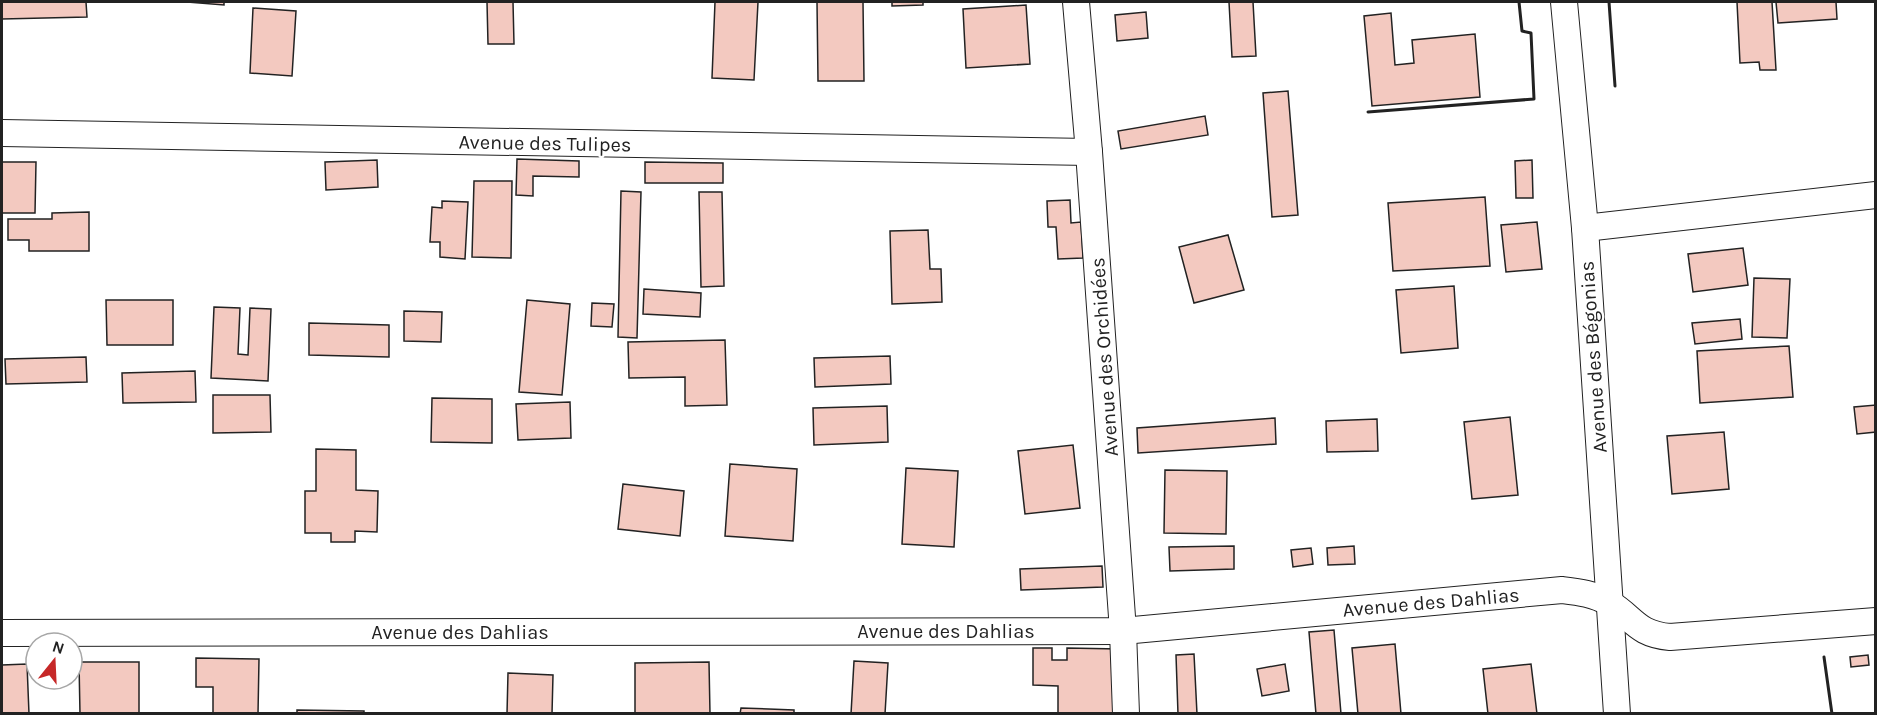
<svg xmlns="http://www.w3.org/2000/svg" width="1877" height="715" font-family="Karla,sans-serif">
	<rect width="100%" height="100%" fill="#fff"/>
	<g fill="#f3c9c0" stroke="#222" stroke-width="1.5">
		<polygon points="2,2 86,2 87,17 2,19"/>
		<polygon points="187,2 224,2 224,5"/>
		<polygon points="487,2 513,2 514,44 488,44"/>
		<polygon points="715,2 758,2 754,80 712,78"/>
		<polygon points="817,2 863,2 864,81 818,81"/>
		<polygon points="892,2 923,2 923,5 892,6"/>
		<polygon points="1229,2 1253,2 1256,56 1232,57"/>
		<polygon points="1737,2 1772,2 1776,70 1760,70 1759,62 1740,63"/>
		<polygon points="1776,2 1836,2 1837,19 1778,23"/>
		<polygon points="1026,5 1030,64 966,68 963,9"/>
		<polygon points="253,8 296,11 292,76 250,73"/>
		<polygon points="1146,12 1148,38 1117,41 1115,15"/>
		<polygon points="1391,13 1395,65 1414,63 1412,40 1475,34 1480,97 1372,106 1364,16"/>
		<polygon points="1288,91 1298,215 1272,217 1263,93"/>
		<polygon points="1205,116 1208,135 1121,149 1118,131"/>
		<polygon points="517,159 579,161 579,177 533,176 533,196 516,195"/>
		<polygon points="377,160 378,187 326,190 325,162"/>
		<polygon points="1532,160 1533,198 1516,198 1515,161"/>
		<polygon points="2,162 36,162 35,213 2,213"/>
		<polygon points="645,162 723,163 723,183 645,183"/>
		<polygon points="474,181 512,181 511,258 472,257"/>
		<polygon points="621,191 641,192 637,338 618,337"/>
		<polygon points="699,192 722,192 724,286 701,287"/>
		<polygon points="1485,197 1490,266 1393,271 1388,203"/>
		<polygon points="1070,200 1071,223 1081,222 1083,258 1058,259 1056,227 1048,227 1047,201"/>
		<polygon points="442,201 468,202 465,259 440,257 440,242 430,242 432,207 442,208"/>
		<polygon points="89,212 89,251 29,251 29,240 8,240 8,219 52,219 52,213"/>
		<polygon points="1537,222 1542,269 1506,272 1501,225"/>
		<polygon points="928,230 930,269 941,269 942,302 892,304 890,231"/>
		<polygon points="1228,235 1244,290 1194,303 1179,247"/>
		<polygon points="1743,248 1748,285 1693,292 1688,254"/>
		<polygon points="1754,278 1790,279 1787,338 1752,337"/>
		<polygon points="1454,286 1458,348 1401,353 1396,290"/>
		<polygon points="644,289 701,293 700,317 643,314"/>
		<polygon points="106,300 173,300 173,345 107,345"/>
		<polygon points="527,300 570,304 562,395 519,392"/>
		<polygon points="592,303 614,304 612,327 591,326"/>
		<polygon points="214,307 240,308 238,354 248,355 250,308 271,309 268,381 211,378"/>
		<polygon points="404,311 442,312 441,342 404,341"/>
		<polygon points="1740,319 1742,339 1695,344 1692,323"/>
		<polygon points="309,323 389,325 389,357 309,355"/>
		<polygon points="725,340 727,405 685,406 685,377 629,378 628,342"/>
		<polygon points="1789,346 1793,397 1700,403 1697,351"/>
		<polygon points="890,356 891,384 815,387 814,358"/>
		<polygon points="86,357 87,382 6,384 5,359"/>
		<polygon points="195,371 196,402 123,403 122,373"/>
		<polygon points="213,395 270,395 271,432 213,433"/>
		<polygon points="432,398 492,399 492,443 431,442"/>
		<polygon points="570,402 571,438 518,440 516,404"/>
		<polygon points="1876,405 1876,432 1857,434 1854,407"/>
		<polygon points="887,406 888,442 814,445 813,408"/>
		<polygon points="1510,417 1518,495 1472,499 1464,422"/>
		<polygon points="1275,418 1276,444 1138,453 1137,428"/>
		<polygon points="1377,419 1378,451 1327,452 1326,421"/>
		<polygon points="1724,432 1729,489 1672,494 1667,436"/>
		<polygon points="1073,445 1080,508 1025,514 1018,451"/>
		<polygon points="316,449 356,450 356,490 378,491 377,532 355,531 355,542 331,542 331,533 305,533 305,491 316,491"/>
		<polygon points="730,464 797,469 793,541 725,536"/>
		<polygon points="906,468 958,471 954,547 902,544"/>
		<polygon points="1165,470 1227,471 1226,534 1164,533"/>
		<polygon points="623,484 684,491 680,536 618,529"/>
		<polygon points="1234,546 1234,569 1170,571 1169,547"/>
		<polygon points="1354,546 1355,564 1328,565 1327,548"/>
		<polygon points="1311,548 1313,564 1293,567 1291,550"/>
		<polygon points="1102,566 1103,587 1021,590 1020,569"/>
		<polygon points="1334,630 1341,714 1316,714 1309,632"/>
		<polygon points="1395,644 1401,714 1358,714 1352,648"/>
		<polygon points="1033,648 1052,648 1052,660 1067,660 1067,648 1119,649 1118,714 1058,714 1058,686 1033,685"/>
		<polygon points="1194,654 1197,714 1178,714 1176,655"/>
		<polygon points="1868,655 1869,665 1851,667 1850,657"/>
		<polygon points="196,658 259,659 258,714 213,714 213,687 196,687"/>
		<polygon points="854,661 888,663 885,714 851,714"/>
		<polygon points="79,662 139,662 139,714 80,714"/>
		<polygon points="709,662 710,714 635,714 635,663"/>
		<polygon points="27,664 29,714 2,714 2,665"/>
		<polygon points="1285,664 1289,691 1262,696 1257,669"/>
		<polygon points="1531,664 1537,714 1488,714 1483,669"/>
		<polygon points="508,673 553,675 552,714 507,714"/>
		<polygon points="741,708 794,710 794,714 740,714"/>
		<polygon points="297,710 364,711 364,714 297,714"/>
	</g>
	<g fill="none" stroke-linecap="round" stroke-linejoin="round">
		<g stroke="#222" stroke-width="28">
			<g id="street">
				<polyline points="1076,2 1089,152 1123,631 1126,714"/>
				<polyline points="1564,2 1585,228 1617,714"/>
				<polyline points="2,133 1089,152"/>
				<polyline points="1585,228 1876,195"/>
				<path d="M2,633L1123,631L1562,590C1578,592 1595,594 1609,603C1634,618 1636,634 1670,637L1876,621"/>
			</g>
		</g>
		<use href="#street" stroke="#fff" stroke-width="26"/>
		<g stroke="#222" stroke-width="3">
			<polyline points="1609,2 1615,86"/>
			<polyline points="1368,112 1534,99 1531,33 1522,31 1519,2"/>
			<polyline points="1824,657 1832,714"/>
		</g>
	</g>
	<g text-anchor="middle" stroke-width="4.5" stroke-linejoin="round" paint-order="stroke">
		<g font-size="20" fill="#222" stroke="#fff">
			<text transform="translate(545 143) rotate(1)" y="7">Avenue des Tulipes</text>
			<text transform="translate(1104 357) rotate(-94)" y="7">Avenue des Orchidées</text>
			<text transform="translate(1593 357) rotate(-94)" y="7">Avenue des Bégonias</text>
			<text transform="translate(1431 602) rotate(-5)" y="7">Avenue des Dahlias</text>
			<text x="946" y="638">Avenue des Dahlias</text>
			<text x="460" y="639">Avenue des Dahlias</text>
		</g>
	</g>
	<rect width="1877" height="715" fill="none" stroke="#222222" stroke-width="6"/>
	<g transform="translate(54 661) rotate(18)"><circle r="28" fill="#ffffff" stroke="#a7a7a7" stroke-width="1.5"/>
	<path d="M0-4.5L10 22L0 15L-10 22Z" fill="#c62828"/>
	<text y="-9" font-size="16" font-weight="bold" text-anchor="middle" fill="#222222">N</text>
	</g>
</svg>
